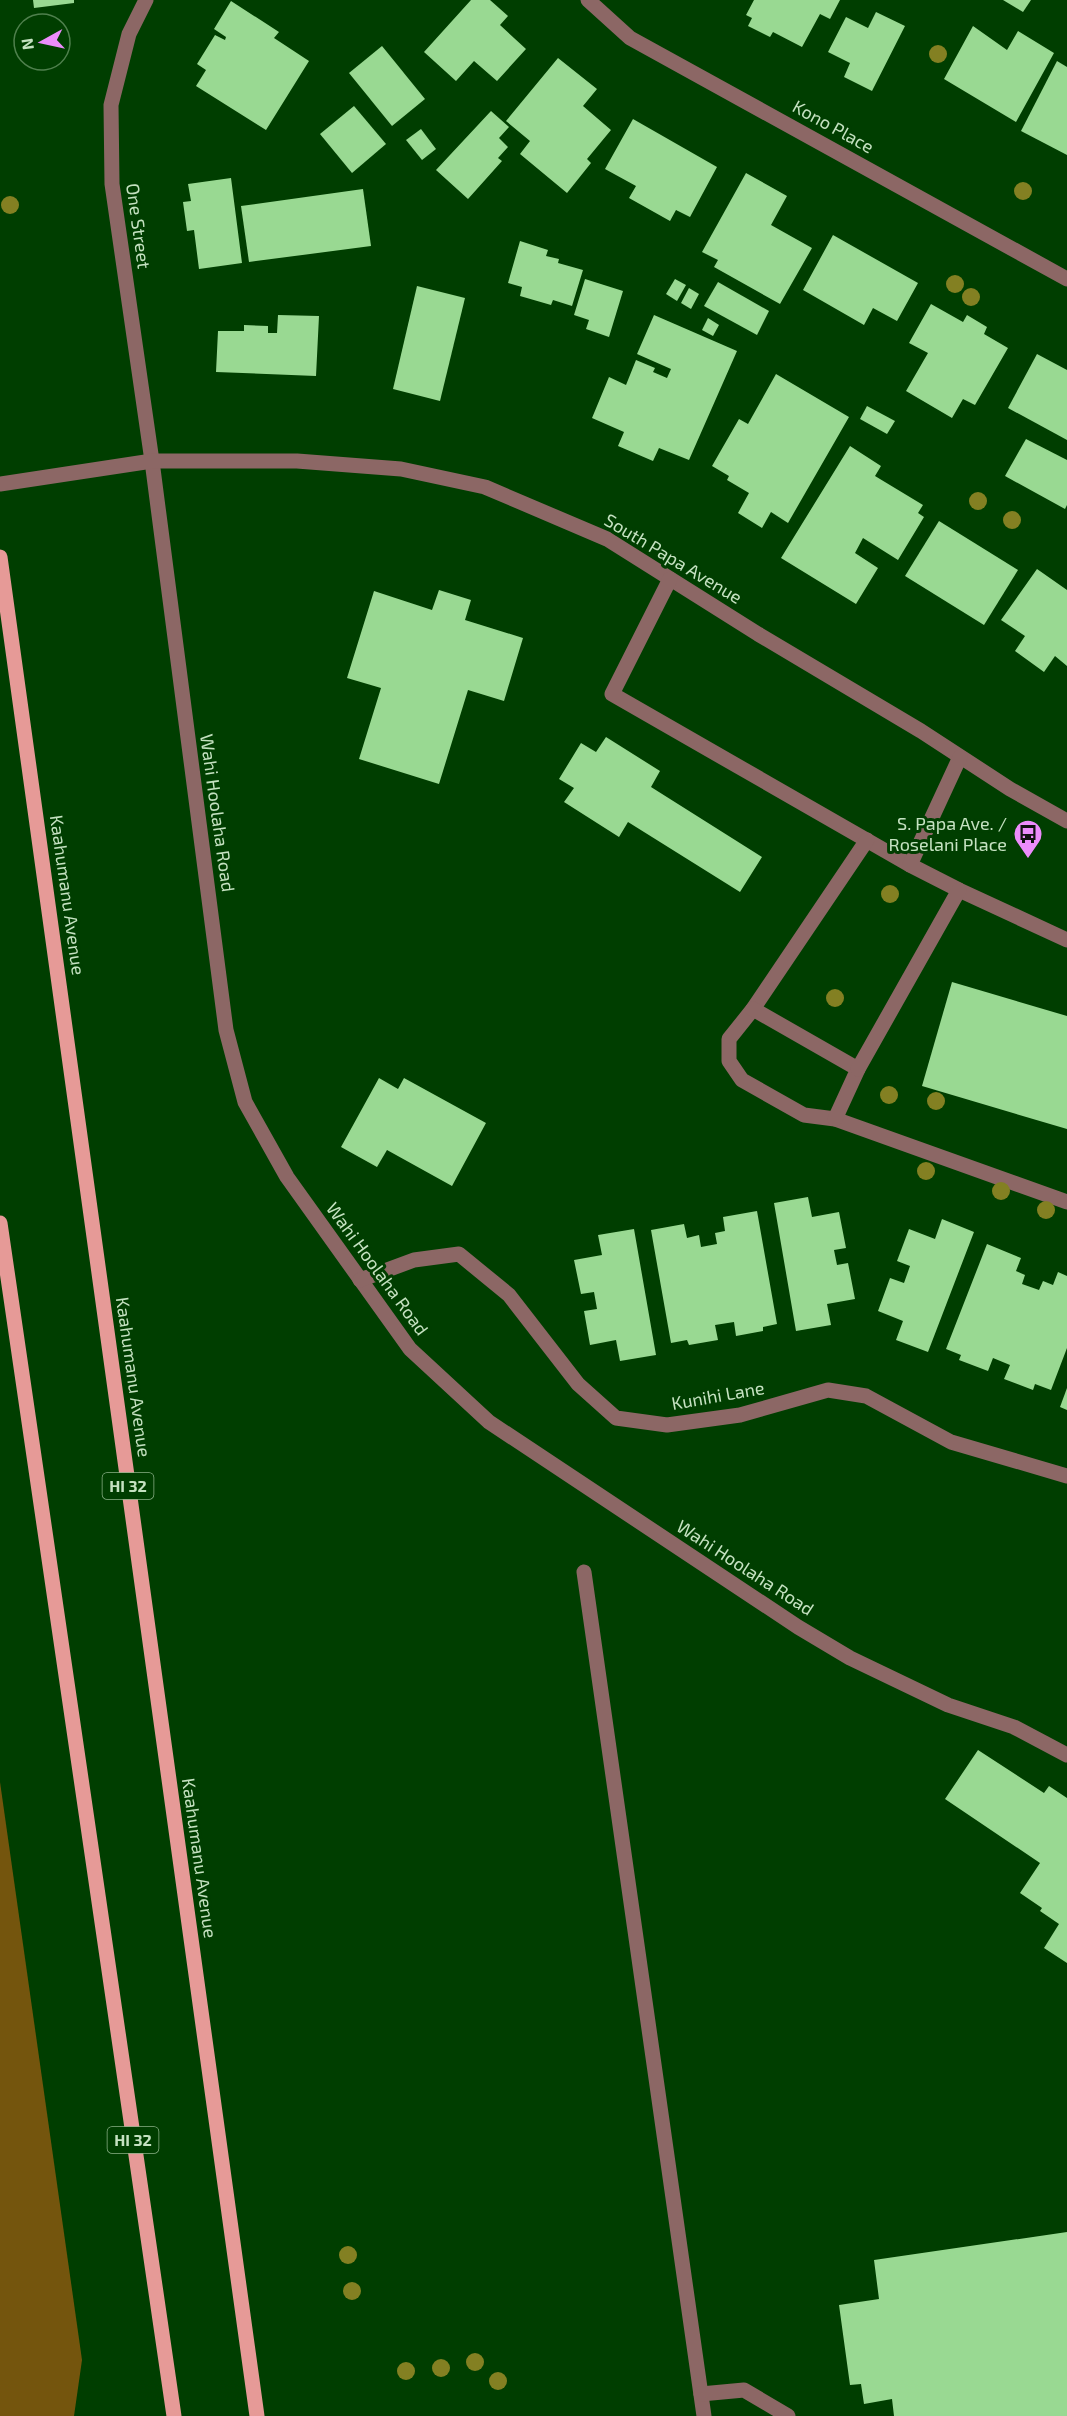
<svg xmlns="http://www.w3.org/2000/svg" width="1067" height="2416" font-family="'Exo 2',sans-serif">
	<rect width="100%" height="100%" fill="#003e00"/>
	<polygon fill="#74550d" points="0,1782 82,2360 74,2416 0,2416"/>
	<g fill="#99d992">
		<polygon points="33,0 74,0 74,3 34,8"/>
		<polygon points="471,0 490,0 508,16 500,25 526,49 497,81 474,61 456,81 424,52"/>
		<polygon points="754,0 840,0 830,19 820,14 802,47 773,32 770,37 748,26 752,18 746,15"/>
		<polygon points="1003,0 1031,0 1023,12"/>
		<polygon points="231,1 279,32 274,38 309,61 266,130 196,86 206,70 197,64 215,35 225,40 226,37 214,29"/>
		<polygon points="876,12 905,26 872,91 844,77 850,63 828,52 846,17 868,28"/>
		<polygon points="973,26 1007,50 1018,31 1054,53 1016,122 944,79"/>
		<polygon points="382,46 425,99 392,126 349,73"/>
		<polygon points="558,58 597,89 583,106 611,130 587,159 591,163 567,193 520,154 530,141 506,121"/>
		<polygon points="1057,61 1067,67 1067,155 1021,131"/>
		<polygon points="354,106 386,144 352,173 320,134"/>
		<polygon points="491,111 509,127 499,138 508,147 498,158 502,161 468,199 436,170"/>
		<polygon points="633,119 717,167 690,217 676,210 670,221 629,198 636,186 605,169"/>
		<polygon points="421,129 436,149 422,160 406,140"/>
		<polygon points="746,173 787,196 771,225 812,248 780,304 714,267 718,260 702,252"/>
		<polygon points="231,178 242,263 199,269 194,230 187,231 183,202 191,201 188,184"/>
		<polygon points="363,189 371,246 249,262 241,206"/>
		<polygon points="833,235 918,283 897,321 873,308 864,325 803,290"/>
		<polygon points="520,241 548,250 546,256 559,259 558,263 583,270 572,306 553,300 551,305 520,296 522,287 508,283"/>
		<polygon points="585,279 623,291 609,337 586,329 589,320 574,315"/>
		<polygon points="675,279 686,285 677,301 666,294"/>
		<polygon points="718,282 769,311 757,335 704,306"/>
		<polygon points="417,286 465,298 440,401 393,389"/>
		<polygon points="689,288 699,294 691,309 681,303"/>
		<polygon points="931,304 963,322 967,315 987,327 984,334 1008,348 975,405 963,399 952,418 906,391 928,353 909,343"/>
		<polygon points="278,315 319,316 316,376 216,372 218,331 244,331 244,325 268,326 268,333 277,333"/>
		<polygon points="654,315 737,351 689,460 659,448 653,461 618,446 624,432 592,418 609,377 626,385 636,360 655,368 653,372 667,378 671,369 637,354"/>
		<polygon points="708,318 719,325 713,336 702,330"/>
		<polygon points="1037,354 1067,370 1067,440 1008,408"/>
		<polygon points="776,374 849,417 788,523 771,512 762,528 738,513 749,493 727,480 729,476 712,466 739,419 748,424"/>
		<polygon points="867,406 895,421 887,434 860,419"/>
		<polygon points="1026,439 1067,460 1067,505 1065,509 1005,476"/>
		<polygon points="850,446 881,466 875,476 923,505 918,513 924,517 898,560 863,538 855,553 878,568 856,604 781,558"/>
		<polygon points="939,521 1018,570 984,625 905,576"/>
		<polygon points="1037,569 1067,590 1067,666 1055,656 1044,672 1015,651 1025,636 1001,620"/>
		<polygon points="439,590 471,600 465,620 523,638 504,701 468,690 439,784 359,759 381,688 347,678 374,591 432,610"/>
		<polygon points="606,737 660,771 651,787 762,857 740,892 628,822 619,837 564,802 574,788 559,779 581,743 596,752"/>
		<polygon points="952,982 1067,1016 1067,1129 922,1086"/>
		<polygon points="379,1078 398,1089 404,1078 486,1123 452,1186 387,1150 377,1167 341,1147"/>
		<polygon points="808,1197 812,1217 839,1212 846,1248 834,1250 837,1265 848,1263 855,1299 827,1304 831,1325 796,1331 774,1203"/>
		<polygon points="757,1211 777,1324 763,1327 763,1331 736,1336 734,1322 715,1325 718,1340 689,1345 687,1340 671,1343 651,1230 684,1224 687,1238 699,1235 701,1247 717,1244 715,1233 725,1231 723,1217"/>
		<polygon points="942,1219 974,1232 928,1352 896,1340 903,1321 878,1311 890,1278 904,1283 910,1266 897,1261 909,1229 935,1239"/>
		<polygon points="634,1229 656,1355 620,1361 616,1340 590,1345 584,1311 597,1309 594,1292 581,1294 574,1260 602,1255 598,1235"/>
		<polygon points="987,1244 1021,1258 1016,1271 1025,1275 1022,1284 1039,1290 1043,1281 1053,1285 1058,1272 1067,1276 1067,1348 1051,1390 1035,1384 1033,1390 1004,1379 1010,1365 993,1358 988,1371 959,1360 961,1355 946,1349"/>
		<polygon points="1067,1388 1067,1410 1060,1407"/>
		<polygon points="978,1750 1044,1793 1049,1786 1067,1798 1067,1963 1044,1948 1059,1924 1040,1911 1042,1908 1020,1893 1040,1863 945,1799"/>
		<polygon points="1067,2232 1067,2416 894,2416 892,2399 864,2404 861,2384 850,2385 839,2305 879,2299 874,2260"/>
	</g>
	<g fill="none" stroke-linecap="round" stroke-linejoin="round">
		<g stroke="#8c6765" stroke-width="15">
			<polyline points="146,0 129,34 111,105 112,184 152,461 226,1030 245,1102 287,1177 410,1349 489,1422 798,1627 850,1658 948,1705 1014,1727 1067,1755"/>
			<polyline points="588,0 630,38 1067,279"/>
			<polyline points="0,484 152,461 297,461 401,469 485,487 607,539 758,634 921,731 1010,789 1067,821"/>
			<polyline points="670,579 612,694 910,865"/>
			<polyline points="960,757 910,865 959,890 1067,940"/>
			<polyline points="867,840 753,1009 729,1039 729,1061 742,1080 804,1115 835,1119 1067,1202"/>
			<polyline points="753,1009 858,1069 835,1119"/>
			<polyline points="858,1069 959,890"/>
			<polyline points="360,1280 414,1260 459,1254 509,1295 578,1384 616,1418 667,1425 740,1415 828,1390 866,1396 951,1442 1067,1476"/>
			<polyline points="584,1572 704,2416"/>
			<polyline points="701,2394 744,2390 788,2416"/>
		</g>
		<g stroke="#e69a97" stroke-width="15">
			<polyline points="0,557 257,2416"/>
			<polyline points="0,1223 174,2416"/>
		</g>
	</g>
	<g fill="#838022">
		<circle cx="938" cy="54" r="9"/>
		<circle cx="1023" cy="191" r="9"/>
		<circle cx="10" cy="205" r="9"/>
		<circle cx="955" cy="284" r="9"/>
		<circle cx="971" cy="297" r="9"/>
		<circle cx="978" cy="501" r="9"/>
		<circle cx="1012" cy="520" r="9"/>
		<circle cx="890" cy="894" r="9"/>
		<circle cx="835" cy="998" r="9"/>
		<circle cx="889" cy="1095" r="9"/>
		<circle cx="936" cy="1101" r="9"/>
		<circle cx="926" cy="1171" r="9"/>
		<circle cx="1001" cy="1191" r="9"/>
		<circle cx="1046" cy="1210" r="9"/>
		<circle cx="348" cy="2255" r="9"/>
		<circle cx="352" cy="2291" r="9"/>
		<circle cx="475" cy="2362" r="9"/>
		<circle cx="441" cy="2368" r="9"/>
		<circle cx="406" cy="2371" r="9"/>
		<circle cx="498" cy="2381" r="9"/>
	</g>
	<defs>
		<g id="bus-pin" transform="scale(1.5)"><path d="M0 17L-7.5 6A9.5 9.5 0 1 1 7.5 6Z" fill="#ec8cfb" stroke="#003e00"/><path d="M-5-6H5V4H4V6H2V4H-2V6H-4V4H-5ZM-3.5-4V0h7V-4ZM-3.5 1.2v1.5H-2V1.2ZM2 1.2v1.5H3.5V1.2Z" fill="#111"/></g>
	</defs>
	<g fill-rule="evenodd">
		<use href="#bus-pin" x="1028" y="834"/>
	</g>
	<g text-anchor="middle" stroke-width="6" stroke-linejoin="round" paint-order="stroke">
		<g fill="#003e00" stroke="#8ab187" stroke-width="1.5">
			<rect x="102.5" y="1473" width="51" height="26" rx="4.5"/>
			<rect x="107.5" y="2127" width="51" height="26" rx="4.5"/>
		</g>
		<g font-size="16" font-weight="bold" fill="#c5e2c1">
			<text x="128" y="1492">HI 32</text>
			<text x="133" y="2146">HI 32</text>
		</g>
		<g font-size="18" fill="#c5e2c1" stroke="#003e00">
			<text transform="translate(833 127) rotate(29)" y="6">Kono Place</text>
			<text transform="translate(138 226) rotate(82)" y="6">One Street</text>
			<text transform="translate(673 559) rotate(31)" y="6">South Papa Avenue</text>
			<text transform="translate(217 813) rotate(82)" y="6">Wahi Hoolaha Road</text>
			<text transform="translate(67 895) rotate(82)" y="6">Kaahumanu Avenue</text>
			<text transform="translate(377 1269) rotate(54)" y="6">Wahi Hoolaha Road</text>
			<text transform="translate(133 1377) rotate(82)" y="6">Kaahumanu Avenue</text>
			<text transform="translate(718 1396) rotate(-10)" y="6">Kunihi Lane</text>
			<text transform="translate(745 1568) rotate(33)" y="6">Wahi Hoolaha Road</text>
			<text transform="translate(199 1858) rotate(82)" y="6">Kaahumanu Avenue</text>
		</g>
		<g font-size="18" fill="#c5e2c1" stroke="#003e00" text-anchor="end">
			<text x="1007" y="830">S. Papa Ave. /<tspan x="1007" dy="21">Roselani Place</tspan></text>
		</g>
	</g>
	<g transform="translate(42 42) rotate(262)"><circle r="28" fill="#003e00" stroke="#4f804d" stroke-width="1.5"/>
	<path d="M0-4.5L10 22L0 15L-10 22Z" fill="#ec8cfb"/>
	<text y="-9" font-size="16" font-weight="bold" text-anchor="middle" fill="#c5e2c1">N</text>
	</g>
</svg>
